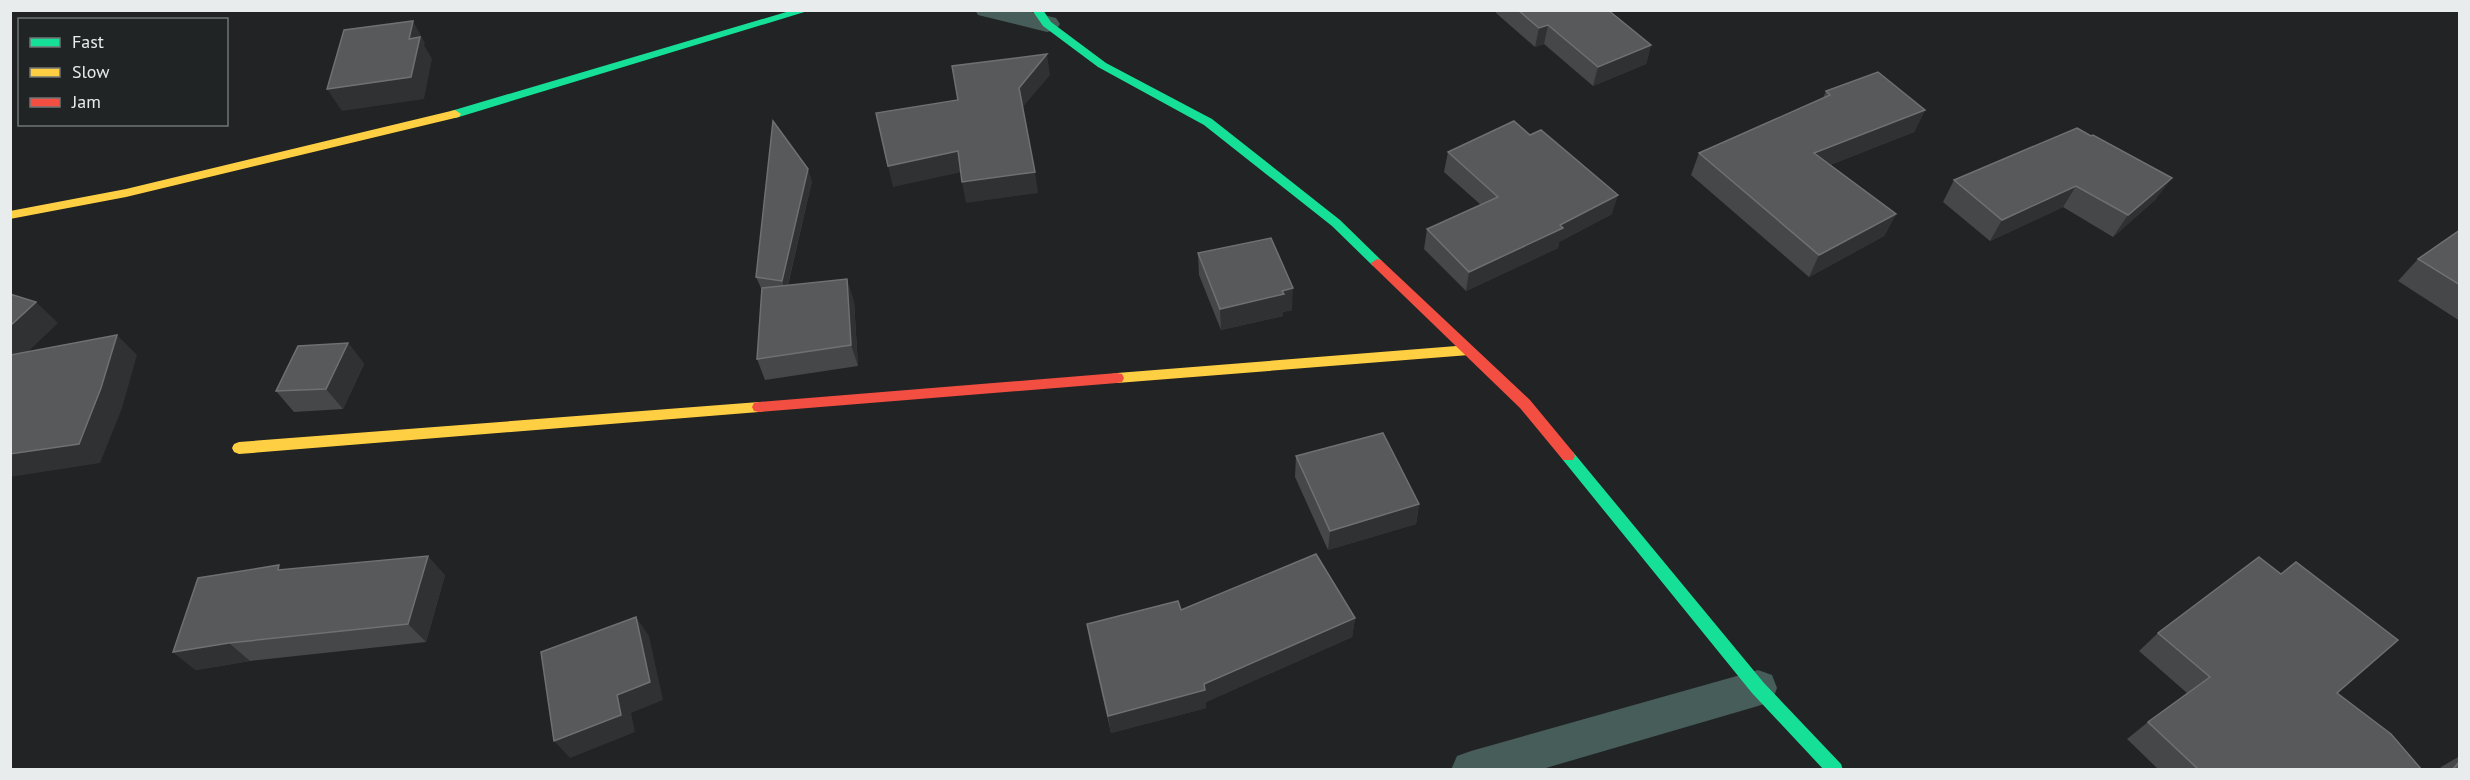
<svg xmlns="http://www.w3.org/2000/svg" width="2470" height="780" font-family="'PT Sans',sans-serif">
	<rect width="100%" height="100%" fill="#212324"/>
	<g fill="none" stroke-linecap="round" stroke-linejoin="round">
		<g fill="#475d59" fill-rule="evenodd">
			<polygon points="975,10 1023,10 1056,18 1060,24 1056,30 1047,32 978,15"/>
			<polygon points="1758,670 1772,675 1777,688 1772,701 1758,706 1539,770 1451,770 1457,756 1471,751"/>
		</g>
		<g fill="#16e098" fill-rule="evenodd">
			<polygon points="793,10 811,10 459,117 455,118 449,114 451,111"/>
			<polygon points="1032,10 1043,10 1051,22 1106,63 1212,119 1340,220 1381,260 1383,263 1381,266 1373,266 1332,226 1204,125 1098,67 1043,26"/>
			<polygon points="1568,450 1573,452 1764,683 1841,764 1843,770 1824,770 1752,693 1563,460 1561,456 1563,452"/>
		</g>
		<g fill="#ffcf43" fill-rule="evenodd">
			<polygon points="455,110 461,114 459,117 126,197 10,219 10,211 126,189"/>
			<polygon points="1469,345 1476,350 1469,355 1117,383 1112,382 1110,378 1112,374 1117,373"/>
			<polygon points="759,402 764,403 766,407 764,411 759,412 239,454 234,452 232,448 234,444 239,442"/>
		</g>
		<g fill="#f24e42" fill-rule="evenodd">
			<polygon points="1377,259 1381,260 1530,400 1573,452 1575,456 1573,460 1563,460 1520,408 1373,266 1371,263"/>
			<polygon points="1117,373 1122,374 1124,378 1122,382 1117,383 759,412 754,411 752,407 754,403 759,402"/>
		</g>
	</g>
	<g fill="#464748">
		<polygon points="1496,10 1608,10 1651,45 1646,64 1593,86 1544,44 1535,47 1496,13"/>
		<polygon points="1826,91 1925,110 1914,132 1830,165 1896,214 1884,236 1809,277 1691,175 1699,153 1823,98"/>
		<polygon points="2077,128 2156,199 2113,237 2063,207 1990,241 1943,202 1954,180"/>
		<polygon points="1448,152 1612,214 1559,242 1558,248 1466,291 1424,249 1427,229 1481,205 1444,172"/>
		<polygon points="812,181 788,285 854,301 858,366 765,380 757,359 762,288 761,288 756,277"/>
		<polygon points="2460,230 2460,321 2398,281 2418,259"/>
		<polygon points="1198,253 1292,310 1283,312 1283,316 1221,330 1199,275"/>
		<polygon points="348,343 364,364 343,409 294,412 276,391"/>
		<polygon points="1296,456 1419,504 1416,524 1328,550 1295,477"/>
		<polygon points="284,570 445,575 426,642 250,661 196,670 173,652"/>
		<polygon points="1181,610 1355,618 1352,637 1206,702 1206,708 1111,733 1090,643 1087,624"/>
		<polygon points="2158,633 2337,693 2422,770 2159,770 2127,739 2148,722 2187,693 2139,651"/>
		<polygon points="2460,756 2460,770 2439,770 2441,767"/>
	</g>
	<g fill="#303132">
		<polygon points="413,21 425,43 424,45 432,59 424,99 342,111 327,89 409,39"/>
		<polygon points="1548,25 1544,44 1535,47 1539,28"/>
		<polygon points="1651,45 1646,64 1593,86 1598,67"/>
		<polygon points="1047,54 1050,75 1022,108 1019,88"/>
		<polygon points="1925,110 1914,132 1805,175 1814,153"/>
		<polygon points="958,151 962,172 893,187 888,166"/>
		<polygon points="808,169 812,181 786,292 782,281"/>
		<polygon points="1035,172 1038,193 966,203 962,182"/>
		<polygon points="2172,178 2156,199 2113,237 2128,215"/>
		<polygon points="2076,186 2063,207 1990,241 2002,220"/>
		<polygon points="1618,195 1612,214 1559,242 1558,248 1466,291 1469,272"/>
		<polygon points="1896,214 1884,236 1809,277 1819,255"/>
		<polygon points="847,279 854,301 858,366 851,345"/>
		<polygon points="1293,288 1292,310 1283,312 1283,316 1221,330 1220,309"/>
		<polygon points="36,302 58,323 10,369 10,326"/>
		<polygon points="117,335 137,355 122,408 100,463 10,477 10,454"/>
		<polygon points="348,343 364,364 343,409 326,389"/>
		<polygon points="1419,504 1416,524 1328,550 1330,531"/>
		<polygon points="428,556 445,575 426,642 408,624"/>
		<polygon points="636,617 649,636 663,700 631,713 635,732 570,758 554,741"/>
		<polygon points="1355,618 1352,637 1206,702 1206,708 1111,733 1108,716 1204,684"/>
		<polygon points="229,643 250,661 196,670 173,652"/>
	</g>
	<g fill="#58595a" stroke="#6e7071" stroke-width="1.5">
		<polygon points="1518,10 1608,10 1651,45 1598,67 1548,25 1539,28"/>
		<polygon points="413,21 409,39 420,37 411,77 327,89 344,30"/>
		<polygon points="1047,54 1019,88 1035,172 962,182 958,151 888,166 876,113 958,100 952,66"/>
		<polygon points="1878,72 1925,110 1814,153 1896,214 1819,255 1699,153 1830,95 1826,91"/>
		<polygon points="773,121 808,169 782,281 756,277"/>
		<polygon points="1514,121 1530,135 1541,130 1618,195 1560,225 1563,228 1469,272 1427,229 1498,197 1448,152"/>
		<polygon points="2077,128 2091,136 2093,135 2172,178 2128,215 2076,186 2002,220 1954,180"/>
		<polygon points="2460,230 2460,285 2418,259"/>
		<polygon points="1271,238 1293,288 1282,291 1284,294 1220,309 1198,253"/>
		<polygon points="847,279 851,345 757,359 762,288"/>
		<polygon points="10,294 36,302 10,326"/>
		<polygon points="117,335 101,388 79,444 10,454 10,355"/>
		<polygon points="348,343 326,389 276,391 298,346"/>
		<polygon points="1383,433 1419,504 1330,531 1296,456"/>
		<polygon points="1316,554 1355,618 1204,684 1205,690 1108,716 1087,624 1178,601 1181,610"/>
		<polygon points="428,556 408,624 229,643 173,652 198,578 279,565 278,570"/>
		<polygon points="2259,557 2281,574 2296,562 2398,640 2337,693 2391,734 2422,770 2199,770 2148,722 2210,677 2158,633"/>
		<polygon points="636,617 650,682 617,695 621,715 554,741 541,652"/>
		<polygon points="2460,761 2460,770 2452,770"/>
	</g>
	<rect width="2470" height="780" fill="none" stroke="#e9ecec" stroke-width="24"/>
	<rect x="18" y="18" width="210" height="108" fill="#202425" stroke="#707475" stroke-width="1.5"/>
	<rect x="30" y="38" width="30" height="9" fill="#16e098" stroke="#707475" stroke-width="1.5"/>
	<text x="72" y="48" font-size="18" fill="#e9ecec">Fast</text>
	<rect x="30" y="68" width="30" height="9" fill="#ffcf43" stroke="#707475" stroke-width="1.5"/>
	<text x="72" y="78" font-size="18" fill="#e9ecec">Slow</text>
	<rect x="30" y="98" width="30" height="9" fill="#f24e42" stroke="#707475" stroke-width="1.5"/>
	<text x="72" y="108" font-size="18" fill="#e9ecec">Jam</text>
</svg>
